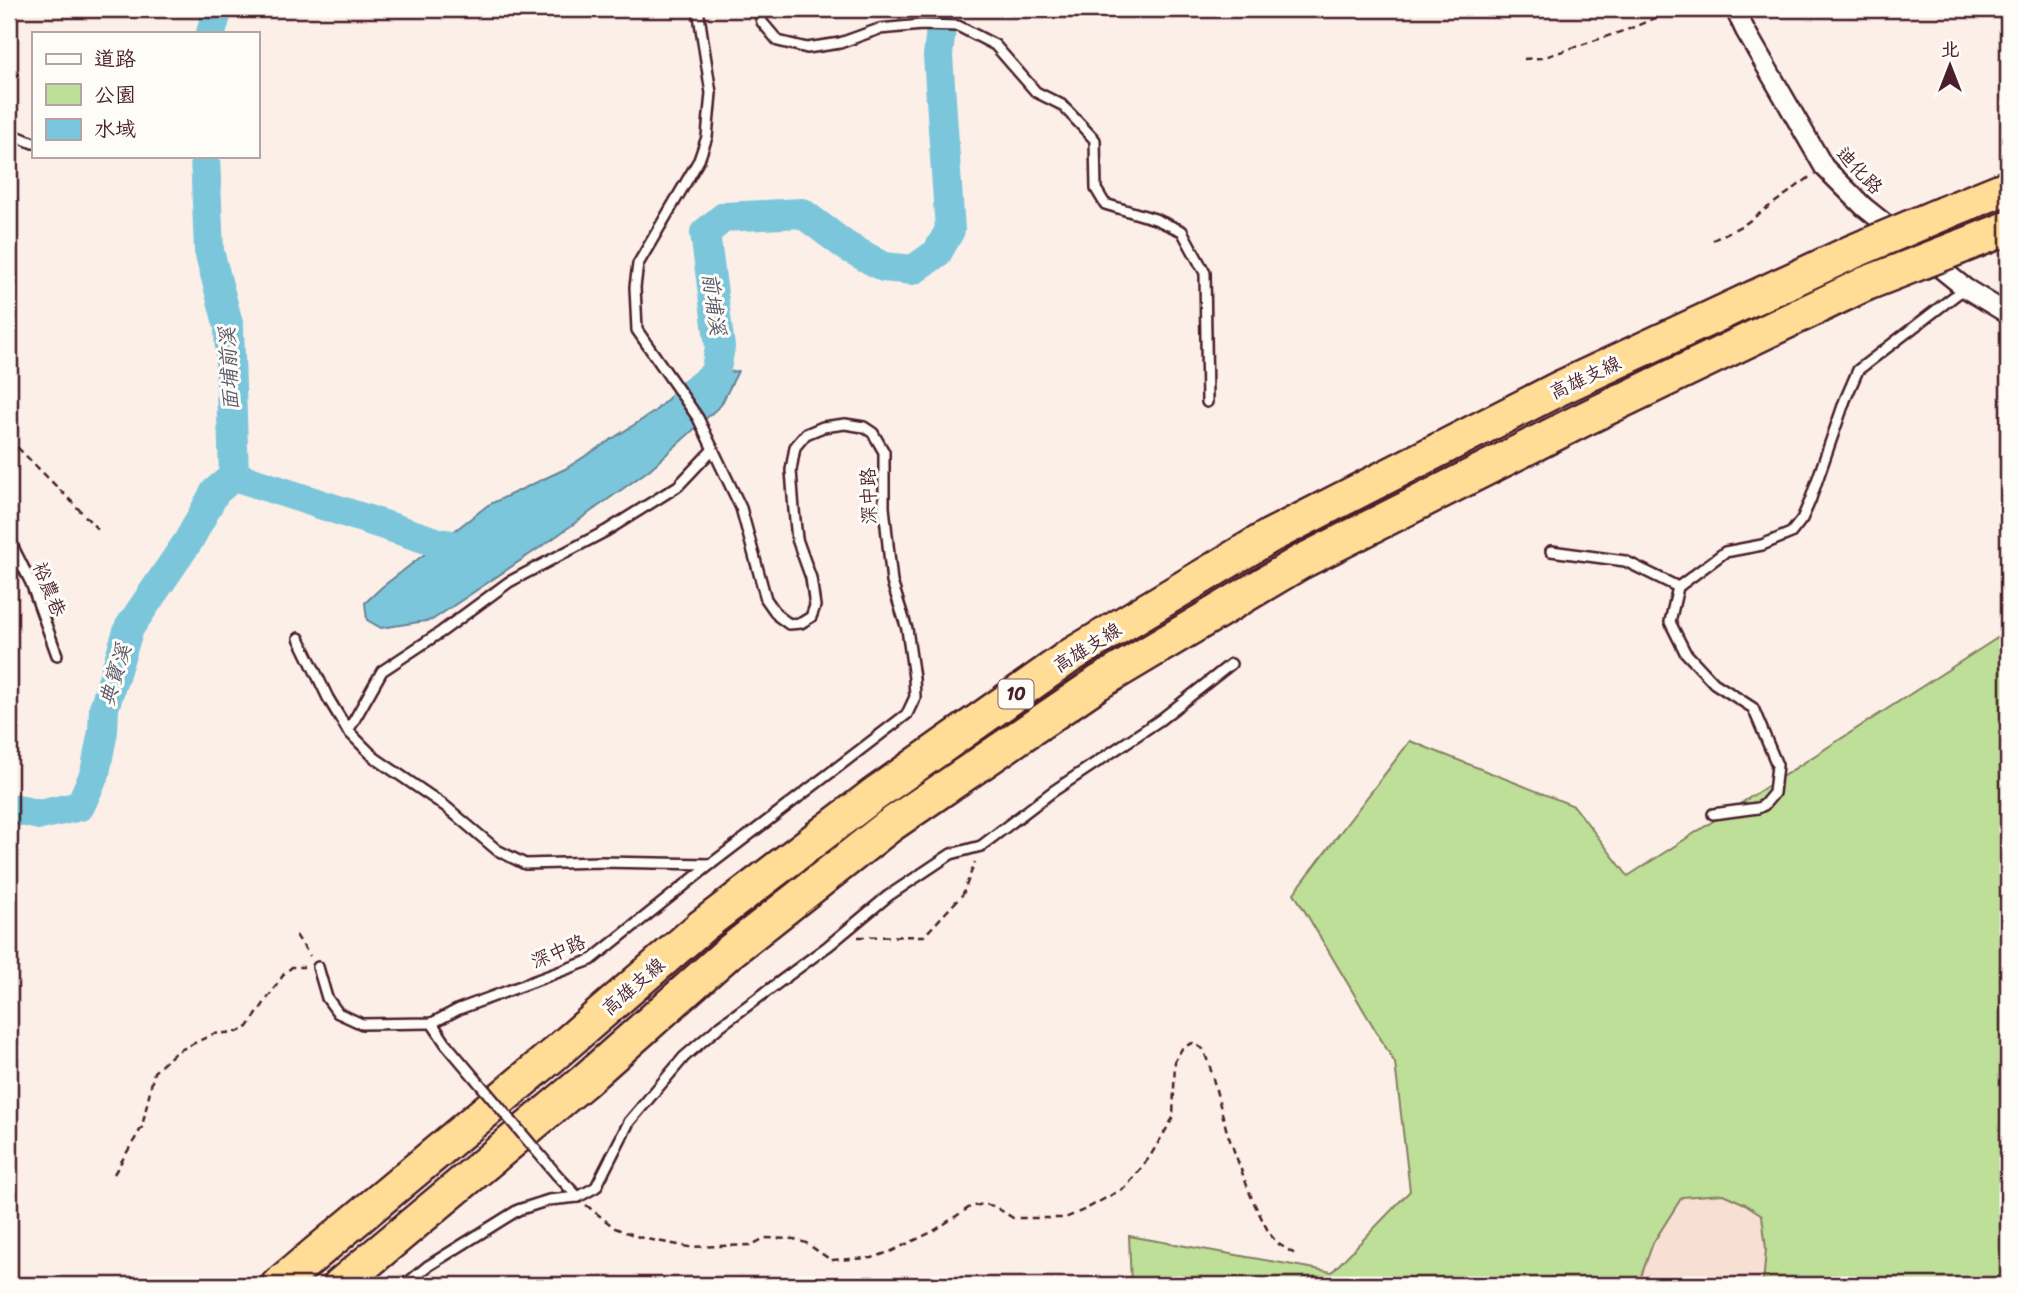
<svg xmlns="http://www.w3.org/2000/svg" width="2017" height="1294" font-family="Sriracha,'LXGW WenKai TC',sans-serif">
	<rect width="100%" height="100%" fill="#fbefe7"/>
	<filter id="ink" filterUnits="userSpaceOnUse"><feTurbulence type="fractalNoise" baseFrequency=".0143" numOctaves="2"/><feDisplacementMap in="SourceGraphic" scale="14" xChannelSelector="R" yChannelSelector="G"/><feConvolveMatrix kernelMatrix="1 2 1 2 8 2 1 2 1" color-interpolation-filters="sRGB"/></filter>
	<g filter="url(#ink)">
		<polygon fill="#f8dfd4" points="1723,1194 1745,1204 1762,1215 1766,1249 1763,1285 1638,1285 1653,1243 1682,1197"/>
		<polygon fill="#bedf98" stroke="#847f62" stroke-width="2" points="2005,633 2008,637 2008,1285 1763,1285 1766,1249 1762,1215 1745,1204 1723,1194 1682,1197 1653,1243 1638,1285 1131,1285 1129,1236 1332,1272 1410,1191 1395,1063 1294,893 1410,741 1574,806 1628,876"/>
		<polygon fill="#7bc6dc" stroke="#678395" stroke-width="2" points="738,371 721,405 649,470 551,540 432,620 381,628 367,620 365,603 382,587 488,505 565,469 654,412 695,373 715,374"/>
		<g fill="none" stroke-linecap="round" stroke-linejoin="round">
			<g stroke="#7bc6dc" stroke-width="30">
				<polyline points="211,33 218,9"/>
				<polyline points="685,398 715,374 720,347 705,233 724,217 802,213 846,246 884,267 913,270 937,253 950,230 938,56 943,9"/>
				<polyline points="234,476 439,543 480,549"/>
				<polyline points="9,808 40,815 80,806 95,773 103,731 104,708 129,628 189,540 215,492 234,476 229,327 209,251 205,156"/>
			</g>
			<g stroke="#4a1f2b" stroke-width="14">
				<g id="service">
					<polyline points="758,9 762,22 778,41 807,48 840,43 879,29 922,25 958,26 995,45 1036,92 1062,105 1095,140 1096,189 1105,204 1155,219 1182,231 1205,273 1207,402"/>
					<polyline points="9,133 33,143"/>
					<polyline points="9,539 31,583 57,655"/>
					<polyline points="1551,551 1625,561 1678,587 1725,552 1762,545 1791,533 1802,519 1810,501 1845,400 1858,370 1965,288"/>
					<polyline points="1678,587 1670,622 1685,652 1714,683 1753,708 1777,765 1774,793 1764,805 1758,808 1713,814"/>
					<polyline points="299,638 328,698 348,731 375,758 445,806 497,850 525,864 600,862 711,864"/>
					<polyline points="348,731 382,671 441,632 509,582 606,531 678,486 713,449"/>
					<polyline points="318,967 327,998 338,1013 362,1024 432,1023 459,1009 591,960 711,864 907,714 915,697 914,678 907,629 892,582 884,507 884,452 873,433 864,427 845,424 823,427 806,434 795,447 791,470 794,510 797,539 811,578 815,606 811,617 801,623 789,624 778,616 766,599 741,508 698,418 637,330 635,287 638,264 699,160 707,137 711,93 698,9"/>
					<polyline points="432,1023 446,1044"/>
					<polyline points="557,1175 578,1197"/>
					<polyline points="405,1285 428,1266 518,1210 549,1200 578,1197 596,1187 629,1122 684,1057 720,1026 828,946 888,896 951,854 981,846 1052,792 1160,720 1231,664"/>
				</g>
			</g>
			<g stroke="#4a1f2b" stroke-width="23">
				<polyline id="minor" points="1735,9 1745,30 1824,167 1864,207 1965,288 2008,314"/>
			</g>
			<g stroke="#4a1f2b" stroke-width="38">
				<g id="motorway">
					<polyline points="1944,213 2008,187"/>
					<polyline points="1960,247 2008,228"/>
					<polyline points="278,1285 552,1056 702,926 872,796 1070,656 1270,536 1560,388 1852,252"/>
					<polyline points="340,1285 583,1082 728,953 889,826 1098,683 1299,563 1582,420 1865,284"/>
				</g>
			</g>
			<g stroke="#4a1f2b" stroke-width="2.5" stroke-dasharray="7 5" stroke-linecap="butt">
				<polyline points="1524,59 1542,58 1629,29 1677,9"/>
				<polyline points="1713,240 1745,224 1810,177"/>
				<polyline points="9,439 72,502 100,532"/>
				<polyline points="9,583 17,583"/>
				<polyline points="296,935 310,956"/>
				<polyline points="858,937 924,936 963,894 975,862"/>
				<polyline points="114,1174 142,1127 154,1072 176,1052 213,1034 237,1032 248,1027 284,974 292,967 304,967"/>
				<polyline points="586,1205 615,1228 642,1238 689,1247 751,1245 765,1238 794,1239 806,1243 831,1260 872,1258 892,1251 932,1232 970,1207 983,1204 994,1206 1013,1218 1065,1218 1084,1210 1126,1187 1149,1158 1173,1118 1175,1060 1183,1047 1193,1043 1203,1049 1210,1067 1227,1132 1252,1199 1269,1233 1277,1243 1298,1256"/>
			</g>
			<use href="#service" stroke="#fdfcf7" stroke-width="9"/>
			<use href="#minor" stroke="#fdfcf7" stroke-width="18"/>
			<use href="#motorway" stroke="#ffdd96" stroke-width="33"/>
			<g stroke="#4a1f2b" stroke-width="14" stroke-linecap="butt">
				<polyline id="service-bridge" points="446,1044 557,1175"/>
			</g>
			<g stroke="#4a1f2b" stroke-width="38" stroke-linecap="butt">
				<g id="motorway-bridge">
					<polyline points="1852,252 1944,213"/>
					<polyline points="1865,284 1960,247"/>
				</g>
			</g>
			<use href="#service-bridge" stroke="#fdfcf7" stroke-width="9"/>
			<use href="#motorway-bridge" stroke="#ffdd96" stroke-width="33"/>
		</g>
	</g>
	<g text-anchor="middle" stroke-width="6" stroke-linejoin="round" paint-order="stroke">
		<rect fill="#fdfcf7" stroke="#806168" stroke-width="2" x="998.5" y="679.5" width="35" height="29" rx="5"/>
		<g font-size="18" font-weight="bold" fill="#4a1f2b">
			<text x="1016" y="700">10</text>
		</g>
		<g font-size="19" fill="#4a1f2b" stroke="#fdfcf7">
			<text transform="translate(1860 170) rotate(46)" y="7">迪化路</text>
			<text transform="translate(1585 377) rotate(-25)" y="7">高雄支線</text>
			<text transform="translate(868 496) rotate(-92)" y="7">深中路</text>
			<text transform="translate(50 589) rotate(68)" y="7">裕農巷</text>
			<text transform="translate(1087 647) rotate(-32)" y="7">高雄支線</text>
			<text transform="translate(558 951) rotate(-23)" y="7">深中路</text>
			<text transform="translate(633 986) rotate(-41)" y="7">高雄支線</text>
		</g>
		<g font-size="21" font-style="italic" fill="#5b5969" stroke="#fdfcf7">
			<text transform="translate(714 304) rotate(82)" y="7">前埔溪</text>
			<text transform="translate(229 369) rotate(-93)" y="7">面埔前溪</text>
			<text transform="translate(115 675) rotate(-73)" y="7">典寶溪</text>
		</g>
	</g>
	<rect width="2017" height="1294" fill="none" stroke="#fdfcf7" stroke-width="35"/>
	<rect x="18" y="18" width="1982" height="1259" fill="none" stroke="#4a1f2b" stroke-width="2.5" filter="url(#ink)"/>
	<rect x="32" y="32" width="228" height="126" fill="#fdfcf7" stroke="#b5a4a5" stroke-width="2"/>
	<rect x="46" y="54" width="35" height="10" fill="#fdfcf7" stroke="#b5a4a5" stroke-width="2"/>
	<text x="94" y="66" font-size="21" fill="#4a1f2b">道路</text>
	<rect x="46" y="84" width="35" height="21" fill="#bedf98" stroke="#b5a4a5" stroke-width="2"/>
	<text x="94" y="102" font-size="21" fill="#4a1f2b">公園</text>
	<rect x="46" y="119" width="35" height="21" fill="#7bc6dc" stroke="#b5a4a5" stroke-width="2"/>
	<text x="94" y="136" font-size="21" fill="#4a1f2b">水域</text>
	<g transform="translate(1950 66)" stroke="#fdfcf7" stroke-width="5" paint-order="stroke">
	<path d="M0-5L12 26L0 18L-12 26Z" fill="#4a1f2b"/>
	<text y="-10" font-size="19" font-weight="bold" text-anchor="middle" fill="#4a1f2b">北</text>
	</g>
</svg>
